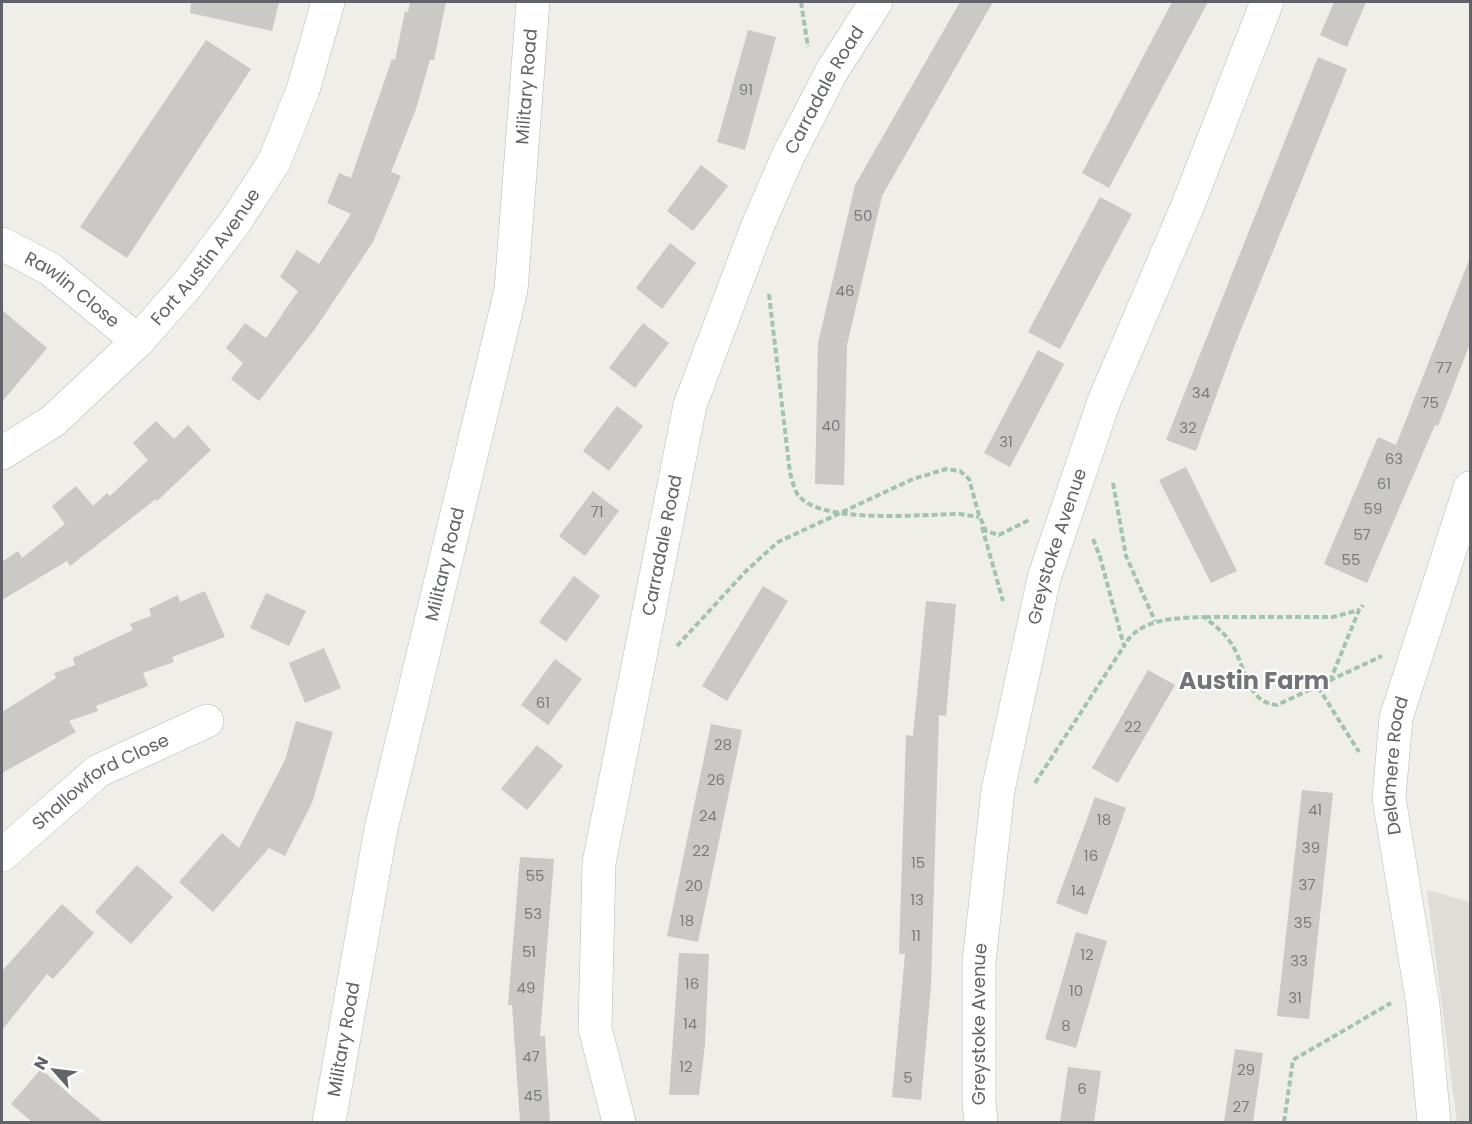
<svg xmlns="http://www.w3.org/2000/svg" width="1472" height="1124" font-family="Poppins,sans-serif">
	<rect width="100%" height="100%" fill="#f0eee9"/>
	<polygon fill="#dfddd7" points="1427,890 1470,902 1470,1122 1457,1122"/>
	<g fill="#cbc9c5">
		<polygon points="191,2 279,2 272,31 190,13"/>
		<polygon points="410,2 446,2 434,60 430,60 416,109 391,172 401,176 373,242 315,329 259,401 231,379 243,363 226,348 245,323 266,338 298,291 280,277 297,250 319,264 351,214 327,203 339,173 351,178 392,59 395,60 405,11 408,12"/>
		<polygon points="960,2 993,2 882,196 847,345 844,485 815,484 818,343 855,185"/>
		<polygon points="1172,2 1208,2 1109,188 1082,173"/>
		<polygon points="1334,2 1366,2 1347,47 1320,35"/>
		<polygon points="748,30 776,37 745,150 717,142"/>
		<polygon points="206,40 251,69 127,258 80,227"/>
		<polygon points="1318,57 1347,69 1234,347 1196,451 1166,440"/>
		<polygon points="701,165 728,186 693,231 667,211"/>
		<polygon points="1100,197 1132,214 1060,349 1028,332"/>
		<polygon points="670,243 696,263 662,309 636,288"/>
		<polygon points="1469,260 1470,344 1438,426 1435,425 1367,583 1324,564 1378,437 1396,445"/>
		<polygon points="2,310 47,348 2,402"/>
		<polygon points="643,323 669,343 635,388 609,368"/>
		<polygon points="1038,350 1064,364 1010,467 984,453"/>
		<polygon points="617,406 643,426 609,471 583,451"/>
		<polygon points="156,421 174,439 188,425 211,450 157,501 156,499 70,566 67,561 2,600 2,562 18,551 22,558 65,524 52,506 76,486 93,506 107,493 110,496 148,460 133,443"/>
		<polygon points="1186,467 1237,571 1211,583 1159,480"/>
		<polygon points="593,491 619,511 585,556 559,536"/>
		<polygon points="574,576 600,596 566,642 539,622"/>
		<polygon points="763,586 788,601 727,701 702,686"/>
		<polygon points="205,591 225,637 172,657 174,662 143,673 148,686 96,706 98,711 69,721 76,732 2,773 2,712 56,678 54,673 75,665 73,658 133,630 130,624 151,616 149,609 178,595 180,602"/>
		<polygon points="266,593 306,611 289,646 250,628"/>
		<polygon points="926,601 956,604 946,716 939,715 931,986 921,1100 892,1097 905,954 899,954 906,735 913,736"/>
		<polygon points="324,648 341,688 305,703 289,663"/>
		<polygon points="555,659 582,679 548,725 521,705"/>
		<polygon points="1148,670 1175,685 1118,783 1092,768"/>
		<polygon points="296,721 333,732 312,803 285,856 269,848 213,912 179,882 222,833 239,848 285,760"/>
		<polygon points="711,724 742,730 698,942 667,936"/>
		<polygon points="537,745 563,766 527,810 501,789"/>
		<polygon points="1302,790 1333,793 1309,1019 1277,1016"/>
		<polygon points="1095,797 1126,808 1087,915 1056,903"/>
		<polygon points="520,857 554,859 540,1036 545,1036 550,1122 520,1122 512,1005 508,1005"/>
		<polygon points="137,865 173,897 131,944 95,912"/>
		<polygon points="62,904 94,933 53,979 47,974 2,1030 2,971"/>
		<polygon points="1076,932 1107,941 1076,1048 1045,1039"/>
		<polygon points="679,953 709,954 705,1044 699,1095 669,1095"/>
		<polygon points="1235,1049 1263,1053 1253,1122 1224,1122"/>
		<polygon points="1068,1067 1101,1071 1094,1122 1060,1122"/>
		<polygon points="41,1069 69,1094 103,1122 32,1122 11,1104"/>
	</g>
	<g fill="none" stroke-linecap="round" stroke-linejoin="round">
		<g stroke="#b5b8bb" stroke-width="34">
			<g id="minor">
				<path id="s1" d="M2,244L50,269L138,341"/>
				<path id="s2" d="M2,453L53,421L138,341L189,283L235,222L274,162L303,90L328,2"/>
				<path id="s3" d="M2,855L98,771L207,721"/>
				<path id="s4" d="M329,1122L381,829L511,290L533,2"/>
				<path id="s5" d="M619,1122L595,1028L599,863L690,405L758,225L788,156L832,71L876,2"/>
				<path id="s6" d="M981,1122L979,1102V962L998,790L1044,578L1104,401L1188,205L1267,2"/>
				<path id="s7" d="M1434,1122L1423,1005L1389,798L1396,718L1470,488"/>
			</g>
		</g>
		<g stroke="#a2c4ad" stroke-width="4" stroke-dasharray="6 3" stroke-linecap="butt">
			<polyline points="801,2 808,47"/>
			<path d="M769,294L790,473C792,479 794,489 798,495C821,525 924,514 960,514L979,517"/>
			<polyline points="1113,483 1126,556 1155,621"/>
			<polyline points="982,527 1003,601"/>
			<path d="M1093,539L1100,557L1124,646C1139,618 1176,618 1204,617C1216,626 1227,635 1234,648C1246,670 1247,702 1277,705L1382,656"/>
			<polyline points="1205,617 1333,617 1359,610"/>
			<polyline points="677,646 746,571 778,542 913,479 946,469 960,471 969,479 979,515 986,531 999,535 1029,520"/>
			<polyline points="1330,681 1359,610 1363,605"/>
			<polyline points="1318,687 1359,752"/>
			<polyline points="1035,783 1124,646"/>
			<polyline points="1284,1122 1293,1060 1391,1003"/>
		</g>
		<use href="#minor" stroke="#fff" stroke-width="33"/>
	</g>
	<g text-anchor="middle" stroke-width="4.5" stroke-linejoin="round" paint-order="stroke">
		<g font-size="15" fill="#7b7c7e">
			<text x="746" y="95">91</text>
			<text x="863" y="221">50</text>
			<text x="845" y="296">46</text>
			<text x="1444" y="373">77</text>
			<text x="1201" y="398">34</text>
			<text x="1430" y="408">75</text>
			<text x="831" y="431">40</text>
			<text x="1188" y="433">32</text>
			<text x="1006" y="447">31</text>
			<text x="1394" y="464">63</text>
			<text x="1384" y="489">61</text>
			<text x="1373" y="514">59</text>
			<text x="597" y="517">71</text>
			<text x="1362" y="540">57</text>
			<text x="1351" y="565">55</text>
			<text x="543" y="708">61</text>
			<text x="1133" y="732">22</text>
			<text x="723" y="750">28</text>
			<text x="716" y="785">26</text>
			<text x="1315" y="815">41</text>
			<text x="708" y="821">24</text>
			<text x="1104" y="825">18</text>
			<text x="1311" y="853">39</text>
			<text x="701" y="856">22</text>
			<text x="1091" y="861">16</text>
			<text x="918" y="868">15</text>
			<text x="535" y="881">55</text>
			<text x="1307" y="890">37</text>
			<text x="694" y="891">20</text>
			<text x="1078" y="896">14</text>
			<text x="917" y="905">13</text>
			<text x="533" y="919">53</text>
			<text x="687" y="926">18</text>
			<text x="1303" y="928">35</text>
			<text x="916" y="941">11</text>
			<text x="529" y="957">51</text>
			<text x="1087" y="960">12</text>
			<text x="1299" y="966">33</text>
			<text x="692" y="989">16</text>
			<text x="526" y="993">49</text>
			<text x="1076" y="996">10</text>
			<text x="1295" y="1003">31</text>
			<text x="690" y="1029">14</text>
			<text x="1066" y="1031">8</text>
			<text x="531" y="1062">47</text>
			<text x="686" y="1072">12</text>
			<text x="1246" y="1075">29</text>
			<text x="908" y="1083">5</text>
			<text x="1082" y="1094">6</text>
			<text x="533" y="1101">45</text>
			<text x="1241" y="1112">27</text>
		</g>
		<g font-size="18" fill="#606367" stroke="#fff">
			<text dy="6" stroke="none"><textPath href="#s4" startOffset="1056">Military Road</textPath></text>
			<text dy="6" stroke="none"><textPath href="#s5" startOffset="1072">Carradale Road</textPath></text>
			<text dy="6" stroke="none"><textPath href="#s2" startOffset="285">Fort Austin Avenue</textPath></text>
			<text dy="6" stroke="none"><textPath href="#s1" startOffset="84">Rawlin Close</textPath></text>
			<text dy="6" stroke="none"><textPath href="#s5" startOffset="586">Carradale Road</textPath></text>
			<text dy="6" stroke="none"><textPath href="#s6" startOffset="584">Greystoke Avenue</textPath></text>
			<text dy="6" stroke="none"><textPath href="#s4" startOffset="570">Military Road</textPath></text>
			<text dy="6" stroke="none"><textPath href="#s7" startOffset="360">Delamere Road</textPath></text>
			<text dy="6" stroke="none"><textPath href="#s3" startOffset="124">Shallowford Close</textPath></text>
			<text dy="6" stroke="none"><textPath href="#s6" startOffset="98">Greystoke Avenue</textPath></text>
			<text dy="6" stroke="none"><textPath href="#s4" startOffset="84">Military Road</textPath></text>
		</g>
		<g font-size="24" font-weight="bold" fill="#717578" stroke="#fff">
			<text x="1254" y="689">Austin Farm</text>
		</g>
	</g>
	<rect width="1472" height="1124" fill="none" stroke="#606367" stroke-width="6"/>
	<g transform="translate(54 1070) rotate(298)" stroke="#ffffff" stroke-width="4.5" paint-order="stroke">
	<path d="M0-4.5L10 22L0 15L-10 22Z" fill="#606367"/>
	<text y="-9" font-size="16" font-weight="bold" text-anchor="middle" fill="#606367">N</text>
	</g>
</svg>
